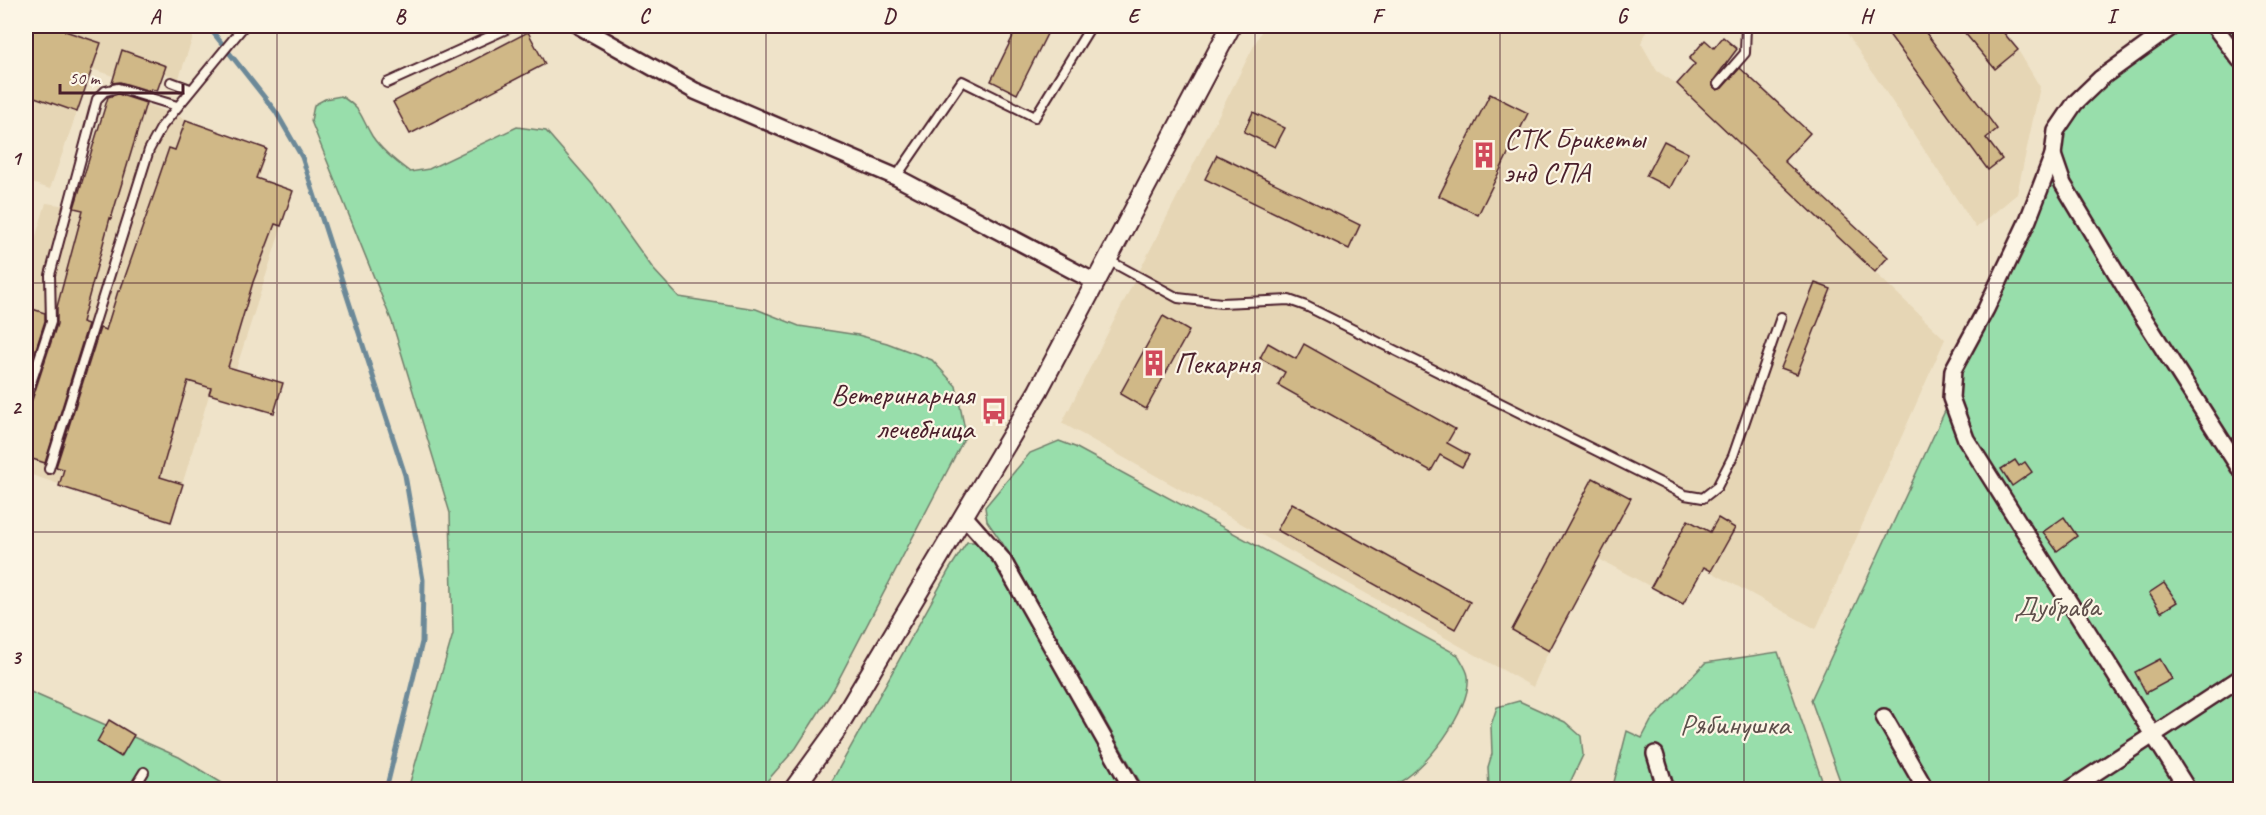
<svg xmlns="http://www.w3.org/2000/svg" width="2266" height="815" font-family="Caveat,sans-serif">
	<rect width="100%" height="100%" fill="#efe3c9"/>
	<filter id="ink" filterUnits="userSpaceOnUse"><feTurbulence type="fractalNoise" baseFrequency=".0167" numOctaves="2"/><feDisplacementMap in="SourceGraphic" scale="12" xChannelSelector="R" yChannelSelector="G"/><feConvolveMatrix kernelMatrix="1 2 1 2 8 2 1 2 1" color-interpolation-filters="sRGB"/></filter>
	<g filter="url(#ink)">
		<g fill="#e6d6b5">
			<polygon points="26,26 190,26 195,31 179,78 163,73 157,91 92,69 50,189 26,181"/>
			<polygon points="1264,26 1649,26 1641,43 1657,71 1677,84 1945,339 1816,629 1704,568 1683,604 1599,559 1549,650 1533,687 1062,423"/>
			<polygon points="1842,26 2018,26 2006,35 2018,50 2040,87 2017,194 1976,228"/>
			<polygon points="109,93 146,104 267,149 258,179 293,191 236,369 283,383 274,413 209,395 171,522 26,473 26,269 46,203 74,207"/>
		</g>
		<g fill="#98deab" stroke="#717e6b" stroke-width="1.5">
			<polygon points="2173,26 2240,26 2240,789 1843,789 1811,700 1951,398 1953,370 2075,103"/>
			<path d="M341,96C363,110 360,116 372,136C382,151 396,162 410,172L429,169L517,127L546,131L593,185L654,270L679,297L756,309L799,326L858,335L887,343L932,360L956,386L966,435L833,690L796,748L760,789H408L453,634L450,513L392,322L311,121L314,105L325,99Z"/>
			<path d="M1059,441L1075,447L1458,655C1461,661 1467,669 1468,676C1472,709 1424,773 1394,785C1387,787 1378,788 1371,789H1144L1009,553L987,521L985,507L1030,453Z"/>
			<polygon points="967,542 979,542 999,562 1127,790 824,790 833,779 949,570"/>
			<polygon points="1778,652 1825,789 1612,790 1627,731 1642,738 1651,721 1705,663"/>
			<polygon points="26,690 179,757 232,789 26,789"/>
			<polygon points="1519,701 1565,722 1581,736 1583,755 1567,789 1489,789 1488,767 1492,754 1491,725 1497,707"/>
		</g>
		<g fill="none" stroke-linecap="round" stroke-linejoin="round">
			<polyline stroke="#6c8998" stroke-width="5" points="208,26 276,112 302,157 405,475 423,580 422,642 386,790"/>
		</g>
		<g fill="#d0b887" stroke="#4a1f2b" stroke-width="1.5">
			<polygon points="32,26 67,26 65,31 101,43 77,112 26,94 26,43"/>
			<polygon points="1018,26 1051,26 1017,94 991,81"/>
			<polygon points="1883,26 1921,26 1997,129 1986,138 2002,159 1988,170"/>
			<polygon points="1959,26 1998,26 2018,50 1995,69"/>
			<polygon points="528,32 545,64 410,134 393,102"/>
			<polygon points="1723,37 1737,49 1713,81 1713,86 1717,90 1722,88 1740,68 1810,133 1784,161 1888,257 1875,272 1677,84 1695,64 1689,59 1705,40 1714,48"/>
			<polygon points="122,50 166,66 157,91 151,89 150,91 120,82 112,83"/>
			<polygon points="118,94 146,103 111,219 110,218 82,322 88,324 45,463 26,457 26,404 32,400 57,324 57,307 83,210 74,208 108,97"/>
			<polygon points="1490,94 1528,113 1478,215 1439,196"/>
			<polygon points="1253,112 1285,128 1275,147 1244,132"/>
			<polygon points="186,120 267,149 256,178 293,191 281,226 275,224 253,282 228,367 283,383 274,413 209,394 211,388 188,381 160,477 183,484 171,522 59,486 64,469 56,467 100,328 106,330 118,291 120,291 158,183 157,183 169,148 175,150"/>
			<polygon points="1664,141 1688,153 1670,188 1646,176"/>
			<polygon points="1217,155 1360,225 1349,249 1205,179"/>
			<polygon points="1815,283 1831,289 1797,374 1781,368"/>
			<polygon points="26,307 45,313 45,321 26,380"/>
			<polygon points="1163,316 1189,331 1146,409 1120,394"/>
			<polygon points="1268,343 1296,359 1304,344 1455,429 1447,443 1469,455 1462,467 1440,455 1431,471 1278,385 1285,372 1260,358"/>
			<polygon points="2015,460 2019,466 2025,462 2032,472 2012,486 2001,469"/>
			<polygon points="1593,478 1631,498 1549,651 1512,630"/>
			<polygon points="1292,503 1470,602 1455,629 1277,530"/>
			<polygon points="2064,517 2077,536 2057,551 2043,532"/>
			<polygon points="1718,518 1735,528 1711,571 1704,567 1683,604 1651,587 1688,520 1710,532"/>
			<polygon points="2164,583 2177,602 2161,612 2149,593"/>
			<polygon points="2160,659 2172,679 2146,693 2135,672"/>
			<polygon points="109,720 134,735 121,757 97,742"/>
		</g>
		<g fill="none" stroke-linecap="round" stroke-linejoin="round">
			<g stroke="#4a1f2b" stroke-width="12">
				<g id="service">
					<polyline points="171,82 190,89"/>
					<polyline points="387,83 513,26"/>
					<polyline points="1718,84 1745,53 1746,26"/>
					<polyline points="896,177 962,81 1035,117 1091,26"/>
					<polyline points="1108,260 1178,298 1221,303 1289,300 1306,306 1685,495 1703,498 1717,487 1733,456 1781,317"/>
					<polyline points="26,398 51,322 50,275 97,99 105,91 118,88 177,106"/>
					<polyline points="49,469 149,150 162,126 244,26"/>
					<polyline points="133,790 144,772"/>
				</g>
			</g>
			<g stroke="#4a1f2b" stroke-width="20">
				<g id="minor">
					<polyline points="579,26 695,91 896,177 1095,282"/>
					<polyline points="2173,26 2101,78 2075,103 2056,131 2053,155 2028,220 1986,309 1953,370 1951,398 1966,439 2188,790"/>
					<polyline points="2214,26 2240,60"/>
					<polyline points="2053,155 2063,184 2136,306 2240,469"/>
					<polyline points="964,516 1002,559 1133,790"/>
					<polyline points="1884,717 1926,790"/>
					<polyline points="1655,754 1666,790"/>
					<polyline points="2069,790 2240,678"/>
				</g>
			</g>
			<g stroke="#4a1f2b" stroke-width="22">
				<polyline id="tertiary" points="793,790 835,732 1038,391 1231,26"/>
			</g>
			<use href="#service" stroke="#fcf5e5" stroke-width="8"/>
			<use href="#minor" stroke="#fcf5e5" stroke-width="15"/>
			<use href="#tertiary" stroke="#fcf5e5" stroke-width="18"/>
		</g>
	</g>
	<path fill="none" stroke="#4a1f2b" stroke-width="1.5" stroke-opacity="0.55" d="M277,26V790M522,26V790M766,26V790M1011,26V790M1255,26V790M1500,26V790M1744,26V790M1989,26V790M26,283H2240M26,532H2240"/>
	<defs>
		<g id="building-bare" transform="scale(2.07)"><path d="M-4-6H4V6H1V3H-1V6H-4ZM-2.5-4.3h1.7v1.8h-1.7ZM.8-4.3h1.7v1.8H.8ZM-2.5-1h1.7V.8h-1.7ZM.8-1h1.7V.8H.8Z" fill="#d1495b" stroke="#fcf5e5" stroke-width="2.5" paint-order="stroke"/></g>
		<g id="bus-bare" transform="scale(2.07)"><path d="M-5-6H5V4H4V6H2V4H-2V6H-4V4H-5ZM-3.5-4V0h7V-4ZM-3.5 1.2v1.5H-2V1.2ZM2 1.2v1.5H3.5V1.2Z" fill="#d1495b" stroke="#fcf5e5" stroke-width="2.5" paint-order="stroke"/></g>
	</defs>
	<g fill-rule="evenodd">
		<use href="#building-bare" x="1484" y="155"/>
		<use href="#building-bare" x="1154" y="363"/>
		<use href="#bus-bare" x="994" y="411"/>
	</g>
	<g text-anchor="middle" stroke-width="4.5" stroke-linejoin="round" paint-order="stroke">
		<g font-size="30" fill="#4a1f2b" stroke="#fcf5e5" text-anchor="start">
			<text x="1504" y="148">СТК Брикеты<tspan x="1504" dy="34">энд СПА</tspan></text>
			<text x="1174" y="373">Пекарня</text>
			<text x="974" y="404" text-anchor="end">Ветеринарная<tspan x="974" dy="34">лечебница</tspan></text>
		</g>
		<g font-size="30" fill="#5e4f4b" stroke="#fcf5e5">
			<text x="2057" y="616">Дубрава</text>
			<text x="1735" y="734">Рябинушка</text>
		</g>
	</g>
	<rect width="2266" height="815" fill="none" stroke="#fcf5e5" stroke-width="66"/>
	<path d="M60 84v9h123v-9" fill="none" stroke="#4a1f2b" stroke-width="3"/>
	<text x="69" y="84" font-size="18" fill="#4a1f2b" stroke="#fcf5e5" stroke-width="4.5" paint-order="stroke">50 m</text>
	<rect x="33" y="33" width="2200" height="749" fill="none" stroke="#4a1f2b" stroke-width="2"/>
	<g font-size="20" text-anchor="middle" font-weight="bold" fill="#4a1f2b">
		<text x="155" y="23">A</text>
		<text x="400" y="23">B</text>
		<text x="644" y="23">C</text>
		<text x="889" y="23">D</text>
		<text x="1133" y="23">E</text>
		<text x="1377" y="23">F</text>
		<text x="1622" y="23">G</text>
		<text x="1866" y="23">H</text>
		<text x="2111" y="23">I</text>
		<text x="16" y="165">1</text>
		<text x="16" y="414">2</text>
		<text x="16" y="664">3</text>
	</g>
</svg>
